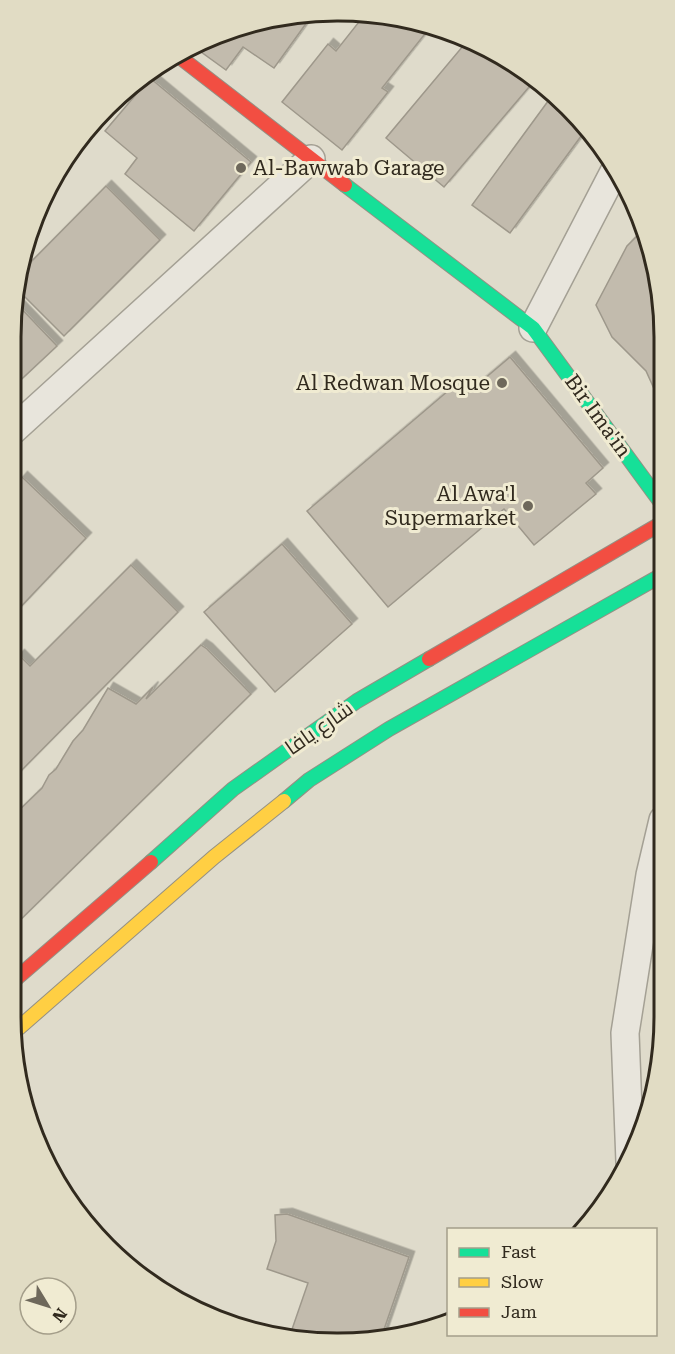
<svg xmlns="http://www.w3.org/2000/svg" width="675" height="1354" font-family="'Roboto Serif',Cairo,serif">
	<defs>
		<filter id="shadow"><feDropShadow dx="5.5" dy="-5.5" stdDeviation="0" flood-color="#0004"/></filter>
	</defs>
	<rect width="100%" height="100%" fill="#dfdbcb"/>
	<g fill="#c2bbad" stroke="#9e988b" stroke-width="1.5" filter="url(#shadow)">
		<polygon points="366,13 428,30 382,88 388,92 342,150 282,102 328,44 336,51"/>
		<polygon points="310,18 274,68 243,47 226,70 197,49 232,28"/>
		<polygon points="468,40 482,44 535,80 444,187 386,138"/>
		<polygon points="150,78 251,162 194,231 125,174 137,158 105,131"/>
		<polygon points="135,84 127,94 123,92 103,119 102,118 122,92"/>
		<polygon points="554,93 587,128 510,233 472,205"/>
		<polygon points="106,186 160,240 64,336 18,290 24,269"/>
		<polygon points="644,229 662,294 662,399 656,393 646,371 612,337 596,305 627,246"/>
		<polygon points="15,302 57,346 11,389 11,316"/>
		<polygon points="510,357 603,468 586,483 596,494 534,545 504,509 388,607 307,511 455,385 464,396"/>
		<polygon points="22,477 86,538 11,617 11,490"/>
		<polygon points="282,544 352,624 275,692 204,612"/>
		<polygon points="131,565 178,612 11,781 11,663 19,655 30,666"/>
		<polygon points="201,645 207,649 251,694 11,929 11,818 42,788 49,775 56,769 73,741 83,730 108,688 136,704 153,687 146,699"/>
		<polygon points="287,1214 409,1257 380,1341 289,1338 308,1283 267,1269 276,1241 275,1215"/>
	</g>
	<g fill="none" stroke-linecap="round" stroke-linejoin="round">
		<g stroke="#a4a094" stroke-width="30">
			<g id="street">
				<polyline points="533,328 615,170"/>
				<polyline points="11,432 311,159"/>
				<polyline points="630,1162 625,1033 650,875 663,820"/>
			</g>
		</g>
		<g stroke="#949084" stroke-width="16">
			<g id="fast">
				<polyline points="345,185 533,328 662,504"/>
				<polyline points="284,801 309,780 389,729 662,575"/>
				<polyline points="151,862 233,789 357,701 429,659"/>
			</g>
		</g>
		<g stroke="#949084" stroke-width="16">
			<polyline id="slow" points="13,1033 214,857 284,801"/>
		</g>
		<g stroke="#949084" stroke-width="16">
			<g id="jam">
				<polyline points="181,58 345,185"/>
				<polyline points="429,659 662,523"/>
				<polyline points="11,983 151,862"/>
			</g>
		</g>
		<use href="#street" stroke="#e8e5dc" stroke-width="27"/>
		<use href="#fast" stroke="#16e098" stroke-width="14"/>
		<use href="#slow" stroke="#ffcf43" stroke-width="14"/>
		<use href="#jam" stroke="#f24e42" stroke-width="14"/>
	</g>
	<g fill="#6e685b" stroke="#f0ebd2" stroke-width="2">
		<circle cx="241" cy="168" r="6"/>
		<circle cx="502" cy="383" r="6"/>
		<circle cx="528" cy="506" r="6"/>
	</g>
	<g text-anchor="middle" stroke-width="6" stroke-linejoin="round" paint-order="stroke">
		<g font-size="21" fill="#312a1e" stroke="#f0ebd2" text-anchor="end">
			<text x="253" y="175" text-anchor="start">Al-Bawwab Garage</text>
			<text x="490" y="390">Al Redwan Mosque</text>
			<text x="516" y="501">Al Awa'l<tspan x="516" dy="24">Supermarket</tspan></text>
		</g>
		<g font-size="21" fill="#312a1e" stroke="#f0ebd2">
			<text transform="translate(598 416) rotate(54)" y="7">Bir Ima'in</text>
			<text transform="translate(319 728) rotate(-35)" y="7">شارع يافا</text>
		</g>
	</g>
	<path d="M0 0H675V1354H0ZM337 21H338A316 316 0 0 1 654 337V1017A316 316 0 0 1 338 1333H337A316 316 0 0 1 21 1017V337A316 316 0 0 1 337 21Z" fill="#e1dcc4" fill-rule="evenodd"/>
	<path fill="none" stroke="#312a1e" stroke-width="3" d="M337 21H338A316 316 0 0 1 654 337V1017A316 316 0 0 1 338 1333H337A316 316 0 0 1 21 1017V337A316 316 0 0 1 337 21Z"/>
	<rect x="447" y="1228" width="210" height="108" fill="#f0ebd2" stroke="#a49e8a" stroke-width="1.5"/>
	<rect x="459" y="1248" width="30" height="9" fill="#16e098" stroke="#a49e8a" stroke-width="1.5"/>
	<text x="501" y="1258" font-size="18" fill="#312a1e">Fast</text>
	<rect x="459" y="1278" width="30" height="9" fill="#ffcf43" stroke="#a49e8a" stroke-width="1.5"/>
	<text x="501" y="1288" font-size="18" fill="#312a1e">Slow</text>
	<rect x="459" y="1308" width="30" height="9" fill="#f24e42" stroke="#a49e8a" stroke-width="1.5"/>
	<text x="501" y="1318" font-size="18" fill="#312a1e">Jam</text>
	<g transform="translate(48 1306) rotate(128)"><circle r="28" fill="#f0ebd2" stroke="#a49e8a" stroke-width="1.5"/>
	<path d="M0-4.5L10 22L0 15L-10 22Z" fill="#6e685b"/>
	<text y="-9" font-size="16" font-weight="bold" text-anchor="middle" fill="#312a1e">N</text>
	</g>
</svg>
